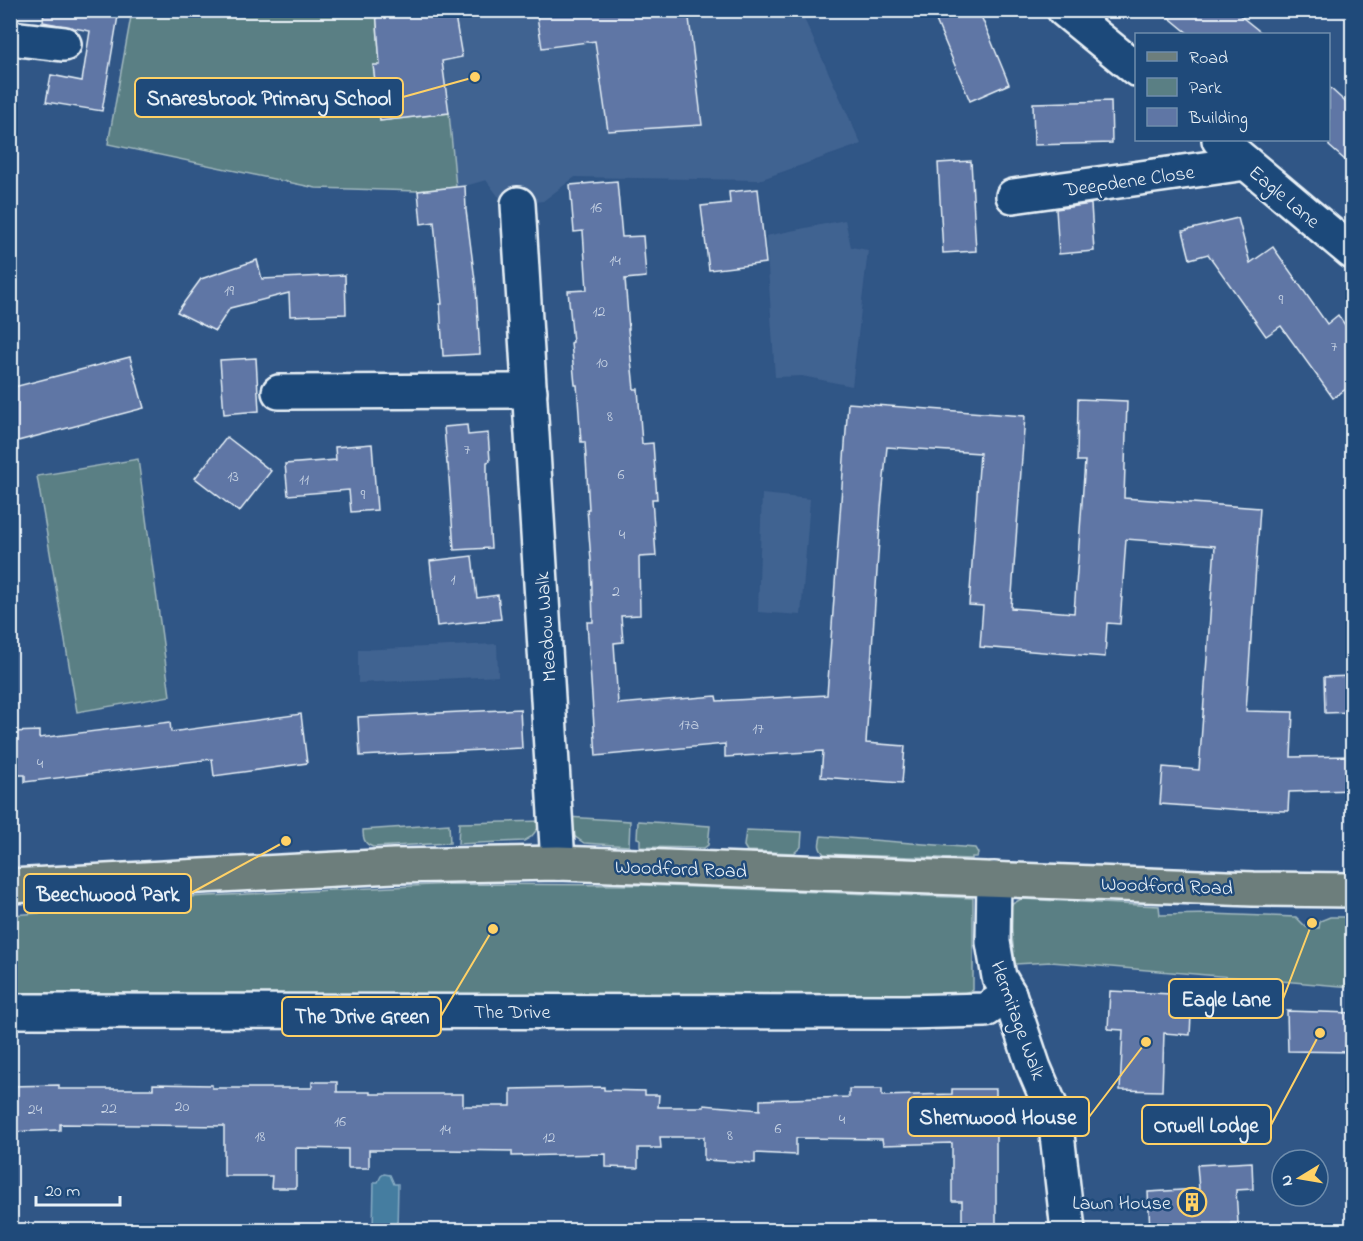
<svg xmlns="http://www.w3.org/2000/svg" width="1363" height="1241" font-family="'Indie Flower',sans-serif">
	<rect width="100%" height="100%" fill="#305686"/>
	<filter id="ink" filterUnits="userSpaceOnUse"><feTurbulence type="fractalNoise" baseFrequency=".0167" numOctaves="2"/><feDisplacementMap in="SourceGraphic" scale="12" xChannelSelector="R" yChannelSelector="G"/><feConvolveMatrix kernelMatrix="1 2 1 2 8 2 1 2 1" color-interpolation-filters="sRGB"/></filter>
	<g filter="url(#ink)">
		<g fill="#416391">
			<polygon points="800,10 861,144 759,180 575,177 543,201 518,204 498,196 486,180 465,186 418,191 316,188 108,144 132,11"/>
			<polygon points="845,220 851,247 868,250 852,386 802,376 775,377 766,236"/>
			<polygon points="762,494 810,499 801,615 758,612"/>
			<polygon points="497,644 498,676 358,683 358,650"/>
		</g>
		<g fill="#5a7f84" stroke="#a1b8be" stroke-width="1.5">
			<polygon points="132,11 376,11 380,65 380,121 449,113 456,187 418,191 316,188 108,144"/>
			<polygon points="138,459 170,696 77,712 37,476"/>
			<polygon points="567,817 630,821 629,846 584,843 574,836"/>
			<polygon points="544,821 531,837 524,841 458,844 459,823"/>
			<polygon points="638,821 710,826 708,845 704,848 640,847 640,839 637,838"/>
			<path d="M449,824L450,843L373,847C364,844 363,838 363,830Z"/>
			<polygon points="746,830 802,832 801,847 794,853 747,851 744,846"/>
			<path d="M821,836L975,848L978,853L977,857H972V859L824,854C818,848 819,844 821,836Z"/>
			<polygon points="452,884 640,885 973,898 973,990 961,994 11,994 11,915 129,907 129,900"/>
			<polygon points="1021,899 1159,906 1160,915 1210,914 1296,917 1306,927 1319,928 1320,921 1330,917 1352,917 1352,987 1051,962 1015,964 1009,906"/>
		</g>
		<polygon fill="#457da0" stroke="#86abc3" stroke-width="1.5" points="384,1174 390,1175 394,1184 398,1184 397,1230 373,1230 374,1182 378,1182 381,1176"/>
		<g fill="#5f76a5" stroke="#e8f1f8" stroke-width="1.5">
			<polygon points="44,10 119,10 102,111 46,102 51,75 82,81 90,31 43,22"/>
			<polygon points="376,10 454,10 462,57 442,61 449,113 380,121 373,65 380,65"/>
			<polygon points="536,10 688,10 702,125 608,131 595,41 542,48"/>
			<polygon points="1160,10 1233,10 1263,34 1189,34"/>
			<polygon points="932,11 979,11 1009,84 970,101"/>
			<polygon points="1329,87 1353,109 1353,167 1329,146"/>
			<polygon points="1111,101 1112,143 1034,145 1033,103"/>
			<polygon points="971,161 976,251 943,253 938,163"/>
			<polygon points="617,181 622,237 643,236 646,277 625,279 629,329 628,329 634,389 638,389 642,444 653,443 657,499 652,499 656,556 639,557 640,615 621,616 623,642 614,643 618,704 716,696 717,701 827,695 848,403 1025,416 1011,608 1074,613 1085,461 1077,461 1078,399 1127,401 1124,498 1260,508 1246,711 1293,712 1291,757 1353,756 1353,790 1289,792 1288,811 1244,810 1160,804 1163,767 1199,770 1215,546 1126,539 1120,624 1107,623 1105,657 980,647 983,606 969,605 980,453 887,447 881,508 866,743 905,746 902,783 821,777 823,751 725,757 725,744 596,756 587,622 593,622 591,560 587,509 589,509 585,442 581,442 577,385 575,385 571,343 573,342 568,291 587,290 583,231 574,232 570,185"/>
			<polygon points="465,186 466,210 476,288 480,354 443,356 440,304 442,304 434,222 421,224 418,191"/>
			<polygon points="758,189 766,263 709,270 701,206 730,203 729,192"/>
			<polygon points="1091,204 1094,251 1059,254 1056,209"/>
			<polygon points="1238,218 1250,263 1273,247 1327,324 1338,315 1353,336 1353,384 1333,398 1281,326 1266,336 1208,254 1190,259 1183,231"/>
			<polygon points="257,260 262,279 345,275 346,314 290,316 289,293 230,308 215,331 177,312 201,279"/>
			<polygon points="130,357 144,408 14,442 10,427 10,388"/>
			<polygon points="256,358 259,411 224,414 220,360"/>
			<polygon points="467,425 468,435 488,433 490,461 487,462 487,489 491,548 454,550 448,464 447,464 444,427"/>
			<polygon points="227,437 271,471 239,512 195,478"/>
			<polygon points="372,444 377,510 351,512 349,490 288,495 285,464 336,460 335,447"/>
			<polygon points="472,556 477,598 498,595 501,619 437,626 430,561"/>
			<polygon points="1353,676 1353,712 1325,713 1324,677"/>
			<polygon points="520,709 522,748 360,756 358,717"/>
			<polygon points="301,714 307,763 214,776 212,759 25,782 25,775 10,775 10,732 39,731 39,738 170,722 171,732"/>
			<polygon points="1110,991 1192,995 1190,1035 1164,1033 1162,1091 1120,1090 1123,1030 1108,1029"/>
			<polygon points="1287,1011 1353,1013 1353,1052 1288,1051"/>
			<polygon points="312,1082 337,1082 337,1092 370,1092 370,1094 463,1094 463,1106 511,1106 511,1089 604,1087 604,1090 645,1091 645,1095 659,1095 658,1107 704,1107 704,1105 760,1110 760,1100 849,1097 849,1089 882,1089 882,1096 952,1094 952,1089 996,1089 996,1225 962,1225 962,1201 952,1201 952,1143 883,1145 882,1139 796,1138 796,1155 755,1153 755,1163 704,1160 704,1137 660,1137 661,1148 638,1148 638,1168 606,1167 606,1154 512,1156 512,1151 442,1150 369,1150 369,1168 348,1168 348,1149 296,1148 296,1188 271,1188 272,1176 224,1176 224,1126 60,1124 60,1130 10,1132 10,1086 59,1085 59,1089 153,1089 153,1084 212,1085 212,1088 312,1088"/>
			<polygon points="1252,1162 1253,1189 1236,1190 1238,1223 1231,1223 1231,1230 1150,1230 1148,1192 1199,1189 1197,1165"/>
		</g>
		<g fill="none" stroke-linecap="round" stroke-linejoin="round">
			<g stroke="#e8f1f8" stroke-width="38">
				<g id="minor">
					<polyline points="1064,10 1136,69"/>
					<polyline points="10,38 64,44"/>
					<polyline points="1219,140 1352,252"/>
					<polyline points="1013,196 1246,163"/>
					<polyline points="518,204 558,863"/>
					<polyline points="279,392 530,391"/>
					<polyline points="994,879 993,942 999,977 1009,994 1034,1068 1055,1117 1068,1230"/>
					<polyline points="10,1011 905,1012 986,1010 1009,994"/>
				</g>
			</g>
			<g stroke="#e8f1f8" stroke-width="38">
				<polyline id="primary" points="10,886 394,866 558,863 1253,889 1352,890"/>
			</g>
			<use href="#minor" stroke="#1f4a7a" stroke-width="33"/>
			<use href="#primary" stroke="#6d7e7c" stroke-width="33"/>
		</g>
	</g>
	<defs>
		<g id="building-ring" transform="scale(1.5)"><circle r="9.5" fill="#1f4a7a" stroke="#ffd166" stroke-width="1.5"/><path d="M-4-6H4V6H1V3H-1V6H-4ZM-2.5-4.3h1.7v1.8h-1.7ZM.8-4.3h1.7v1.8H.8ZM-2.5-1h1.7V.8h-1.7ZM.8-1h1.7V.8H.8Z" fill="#ffd166"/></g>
	</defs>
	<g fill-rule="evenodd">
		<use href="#building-ring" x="1192" y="1202"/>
	</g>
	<g text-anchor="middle" stroke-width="5" stroke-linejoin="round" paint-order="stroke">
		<g font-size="16" fill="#c6d2e3">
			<text x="596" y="212">16</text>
			<text x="615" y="265">14</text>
			<text x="229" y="295">19</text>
			<text x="1281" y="304">9</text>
			<text x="599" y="316">12</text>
			<text x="1334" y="351">7</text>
			<text x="602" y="367">10</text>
			<text x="610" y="421">8</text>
			<text x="467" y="454">7</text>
			<text x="621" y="479">6</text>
			<text x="233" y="481">13</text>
			<text x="304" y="484">11</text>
			<text x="363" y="499">9</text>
			<text x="622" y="539">4</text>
			<text x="453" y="584">1</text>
			<text x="616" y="596">2</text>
			<text x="689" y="729">17a</text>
			<text x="758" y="733">17</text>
			<text x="40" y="768">4</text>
			<text x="182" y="1111">20</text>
			<text x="109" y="1113">22</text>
			<text x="35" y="1114">24</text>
			<text x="842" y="1124">4</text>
			<text x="340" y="1126">16</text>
			<text x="778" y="1133">6</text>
			<text x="445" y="1134">14</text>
			<text x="730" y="1140">8</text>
			<text x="260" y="1141">18</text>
			<text x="549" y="1142">12</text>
		</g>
		<g font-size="20" fill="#e8f1f8" stroke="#1f4a7a">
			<text transform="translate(1129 180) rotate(-8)" y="7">Deepdene Close</text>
			<text transform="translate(1285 196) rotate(40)" y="7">Eagle Lane</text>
			<text transform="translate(545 627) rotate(-94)" y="7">Meadow Walk</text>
			<text transform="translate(681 868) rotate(2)" y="7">Woodford Road</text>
			<text transform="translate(1167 885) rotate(2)" y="7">Woodford Road</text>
			<text x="512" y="1018">The Drive</text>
			<text transform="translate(1019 1020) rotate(70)" y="7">Hermitage Walk</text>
		</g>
		<g font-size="20" fill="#e8f1f8" stroke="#1f4a7a" text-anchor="end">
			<text x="1171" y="1209">Lawn House</text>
		</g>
	</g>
	<path fill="none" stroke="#ffd166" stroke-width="2" d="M475 77L403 97M286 841L191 893M1312 923L1283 999M493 929L441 1016M1146 1042L1089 1117M1320 1033L1271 1125"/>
	<g fill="#ffd166" stroke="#1f4a7a" stroke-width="2">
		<circle cx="475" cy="77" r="6"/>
		<circle cx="286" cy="841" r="6"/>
		<circle cx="1312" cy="923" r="6"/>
		<circle cx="493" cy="929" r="6"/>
		<circle cx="1146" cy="1042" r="6"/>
		<circle cx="1320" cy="1033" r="6"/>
	</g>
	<g fill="#1f4a7a" stroke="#ffd166" stroke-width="2">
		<rect x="135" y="78" width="268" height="39" rx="6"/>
		<rect x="24" y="874" width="167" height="39" rx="6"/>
		<rect x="1169" y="979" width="114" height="39" rx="6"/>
		<rect x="282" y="997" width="159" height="39" rx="6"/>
		<rect x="908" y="1097" width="181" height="39" rx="6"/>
		<rect x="1142" y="1105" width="129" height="39" rx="6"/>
	</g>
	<g font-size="21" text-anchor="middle" font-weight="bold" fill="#e8f1f8">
		<text x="269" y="105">Snaresbrook Primary School</text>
		<text x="108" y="901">Beechwood Park</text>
		<text x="1226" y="1006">Eagle Lane</text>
		<text x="362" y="1023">The Drive Green</text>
		<text x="998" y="1124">Shernwood House</text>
		<text x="1206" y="1132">Orwell Lodge</text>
	</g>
	<rect width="1363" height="1241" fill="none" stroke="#1f4a7a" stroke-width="36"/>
	<rect x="18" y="18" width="1327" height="1205" fill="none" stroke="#e8f1f8" stroke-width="2" filter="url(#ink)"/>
	<rect x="1135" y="33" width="195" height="108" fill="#1f4a7a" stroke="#6f8dac" stroke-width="1.5"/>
	<rect x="1147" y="52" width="30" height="9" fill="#6d7e7c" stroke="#6f8dac" stroke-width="1.5"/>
	<text x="1189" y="63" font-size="18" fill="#e8f1f8">Road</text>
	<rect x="1147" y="78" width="30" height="18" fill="#5a7f84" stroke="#6f8dac" stroke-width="1.5"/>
	<text x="1189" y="93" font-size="18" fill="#e8f1f8">Park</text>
	<rect x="1147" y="108" width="30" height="18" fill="#5f76a5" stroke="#6f8dac" stroke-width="1.5"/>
	<text x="1189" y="123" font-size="18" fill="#e8f1f8">Building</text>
	<g transform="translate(1300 1178) rotate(259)"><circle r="28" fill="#1f4a7a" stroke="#6f8dac" stroke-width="1.5"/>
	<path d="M0-4.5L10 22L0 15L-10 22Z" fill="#ffd166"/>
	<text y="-9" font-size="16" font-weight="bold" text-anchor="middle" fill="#e8f1f8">N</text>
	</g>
	<path d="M36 1196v9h84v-9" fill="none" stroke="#e8f1f8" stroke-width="3"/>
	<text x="45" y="1196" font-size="18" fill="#e8f1f8" stroke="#1f4a7a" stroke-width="4.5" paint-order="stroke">20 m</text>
</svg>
